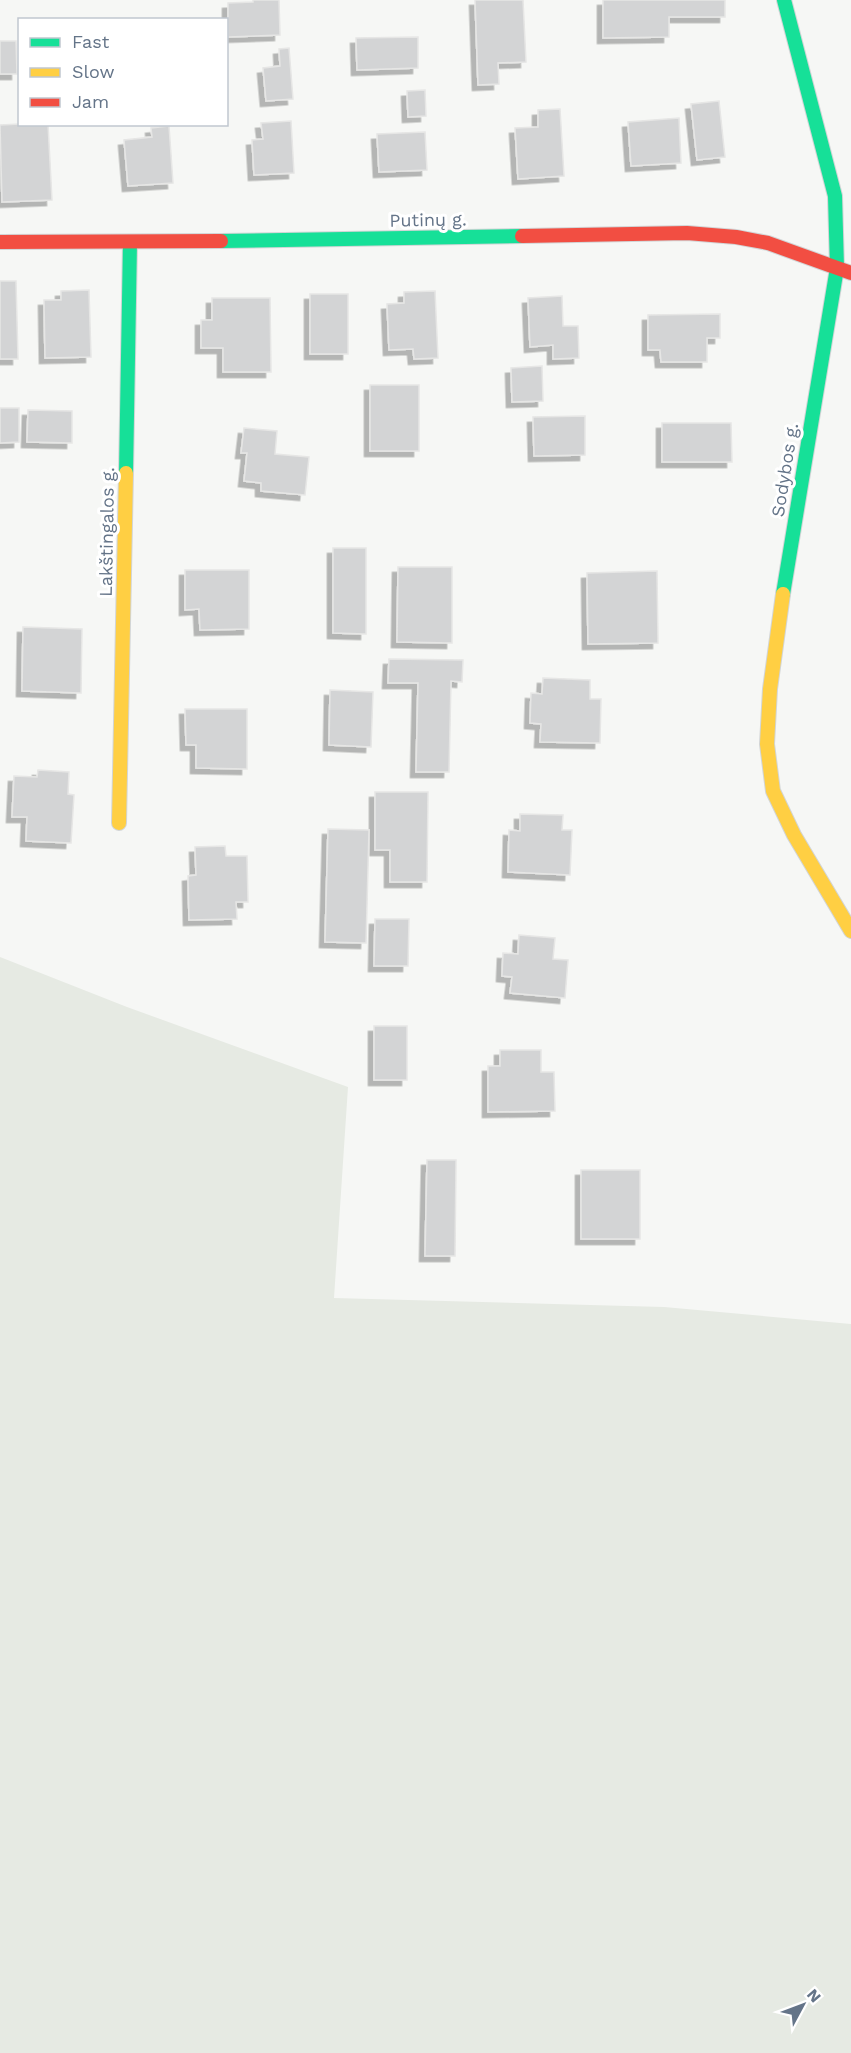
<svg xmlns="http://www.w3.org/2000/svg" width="851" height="2053" font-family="'Work Sans',sans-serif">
	<defs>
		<filter id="shadow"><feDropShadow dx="-5.5" dy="5.5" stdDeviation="0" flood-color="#0004"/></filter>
	</defs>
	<rect width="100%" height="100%" fill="#f6f7f5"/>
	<polygon fill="#e6eae3" points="0,957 127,1007 348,1087 334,1298 664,1307 851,1324 851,2053 0,2053"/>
	<g fill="#d3d4d5" stroke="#e6e6e5" stroke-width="1.5" filter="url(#shadow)">
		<polygon points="253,0 279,0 280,35 228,37 228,3 253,2"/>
		<polygon points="475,0 523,0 526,62 498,63 499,84 478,85"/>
		<polygon points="603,0 725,0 725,17 669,17 669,37 603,38"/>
		<polygon points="418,37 418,68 357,70 356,38"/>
		<polygon points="0,41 16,41 17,74 0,74"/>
		<polygon points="289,48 293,99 266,101 263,68 280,66 279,49"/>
		<polygon points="425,90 426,116 408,117 407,91"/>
		<polygon points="719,101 725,157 697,160 691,104"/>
		<polygon points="560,109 564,176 518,179 515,128 538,127 538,110"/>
		<polygon points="679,118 681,163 631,166 628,122"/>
		<polygon points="291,121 294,173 254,175 252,140 263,139 261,123"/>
		<polygon points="20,124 48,124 52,200 2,202 0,125"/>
		<polygon points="169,126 173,183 128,186 124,140 152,137 151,128"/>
		<polygon points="425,132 427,170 379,172 377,134"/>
		<polygon points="0,281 16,281 18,359 0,359"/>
		<polygon points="89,290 91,357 45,358 44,300 61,300 61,291"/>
		<polygon points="435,291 438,358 414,359 413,349 389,350 387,304 404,303 404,292"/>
		<rect x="310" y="294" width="38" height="60"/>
		<polygon points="562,296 563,326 578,326 579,358 553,359 553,345 530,347 528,298"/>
		<polygon points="212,298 270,298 271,372 223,372 223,348 201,348 201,320 212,320"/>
		<polygon points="720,314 720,338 707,338 707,362 661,362 660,350 648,350 648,315"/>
		<polygon points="542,366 543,401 512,402 511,368"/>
		<rect x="370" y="385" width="49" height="66"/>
		<polygon points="0,408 19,408 19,442 0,443"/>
		<polygon points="28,410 72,411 72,443 27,442"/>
		<polygon points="585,416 585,455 534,456 533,417"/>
		<polygon points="662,423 731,423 732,462 662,462"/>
		<polygon points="244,428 277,431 275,454 309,457 305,495 261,491 261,483 244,481 247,453 241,453"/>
		<polygon points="333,548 366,548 366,634 333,633"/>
		<polygon points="398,567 452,567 452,643 397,642"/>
		<polygon points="185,570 249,570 249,629 200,630 199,609 185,610"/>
		<polygon points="657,571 658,643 588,644 587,573"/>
		<polygon points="23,627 82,629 81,693 22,691"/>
		<polygon points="389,659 463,660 462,682 451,681 449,772 416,772 418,683 388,683"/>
		<polygon points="543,678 590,680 590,699 601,699 600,743 540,742 541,724 530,723 531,693 542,694"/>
		<polygon points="330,690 373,692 371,747 329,745"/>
		<polygon points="185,709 247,709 247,769 196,768 196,745 186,745"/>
		<polygon points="38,770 69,772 68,794 74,795 71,843 26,841 27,817 12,817 14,776 37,777"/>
		<polygon points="375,792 428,792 427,882 390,882 390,850 375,850"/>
		<polygon points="520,814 563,815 562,830 572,830 570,875 508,872 509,830 520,831"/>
		<polygon points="328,829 369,830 366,943 325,942"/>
		<polygon points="225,846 226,856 247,856 248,902 236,902 237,919 189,920 188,876 196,875 195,847"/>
		<polygon points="375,919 409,919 408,966 374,966"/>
		<polygon points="519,935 555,938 553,959 568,960 565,998 510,993 512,977 502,976 503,953 518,954"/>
		<rect x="374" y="1026" width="33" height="54"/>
		<polygon points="500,1050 541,1050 541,1072 554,1072 555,1111 488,1112 488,1066 500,1066"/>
		<polygon points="427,1160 456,1160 455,1256 425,1256"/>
		<rect x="581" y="1170" width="59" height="69"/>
	</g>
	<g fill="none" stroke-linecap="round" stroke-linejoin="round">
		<g stroke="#d2d5d6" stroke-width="16">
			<g id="fast">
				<polyline points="221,241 522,236"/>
				<polyline points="126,473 130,242"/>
				<polyline points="783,594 837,268 835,196 784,0"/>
			</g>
		</g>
		<g stroke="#d2d5d6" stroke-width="16">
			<g id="slow">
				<polyline points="783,594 770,689 767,744 773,791 794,835 851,931"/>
				<polyline points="119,823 126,473"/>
			</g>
		</g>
		<g stroke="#d2d5d6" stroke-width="16">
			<g id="jam">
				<polyline points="522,236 687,233 736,237 768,243 851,273"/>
				<polyline points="0,242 221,241"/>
			</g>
		</g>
		<use href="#fast" stroke="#16e098" stroke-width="14"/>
		<use href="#slow" stroke="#ffcf43" stroke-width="14"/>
		<use href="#jam" stroke="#f24e42" stroke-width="14"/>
	</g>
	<g text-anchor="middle" stroke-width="6" stroke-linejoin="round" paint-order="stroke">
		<g font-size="18" fill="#647488" stroke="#fff">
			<text transform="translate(428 220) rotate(-1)" y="6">Putinų g.</text>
			<text transform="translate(785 470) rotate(-81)" y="6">Sodybos g.</text>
			<text transform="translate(107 532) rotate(-89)" y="6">Lakštingalos g.</text>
		</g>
	</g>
	<rect x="18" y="18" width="210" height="108" fill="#ffffff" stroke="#c1c7cf" stroke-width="1.5"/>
	<rect x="30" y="38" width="30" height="9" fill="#16e098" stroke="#c1c7cf" stroke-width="1.5"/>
	<text x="72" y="48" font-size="18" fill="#647488">Fast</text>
	<rect x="30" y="68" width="30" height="9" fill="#ffcf43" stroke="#c1c7cf" stroke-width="1.5"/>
	<text x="72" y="78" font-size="18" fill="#647488">Slow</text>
	<rect x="30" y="98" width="30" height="9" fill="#f24e42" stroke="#c1c7cf" stroke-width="1.5"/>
	<text x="72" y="108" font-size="18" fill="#647488">Jam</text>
	<g transform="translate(803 2005) rotate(49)" stroke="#ffffff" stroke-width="4.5" paint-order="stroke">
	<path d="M0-4.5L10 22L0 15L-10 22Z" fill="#647488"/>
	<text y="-9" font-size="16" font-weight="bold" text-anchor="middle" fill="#647488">N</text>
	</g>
</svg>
